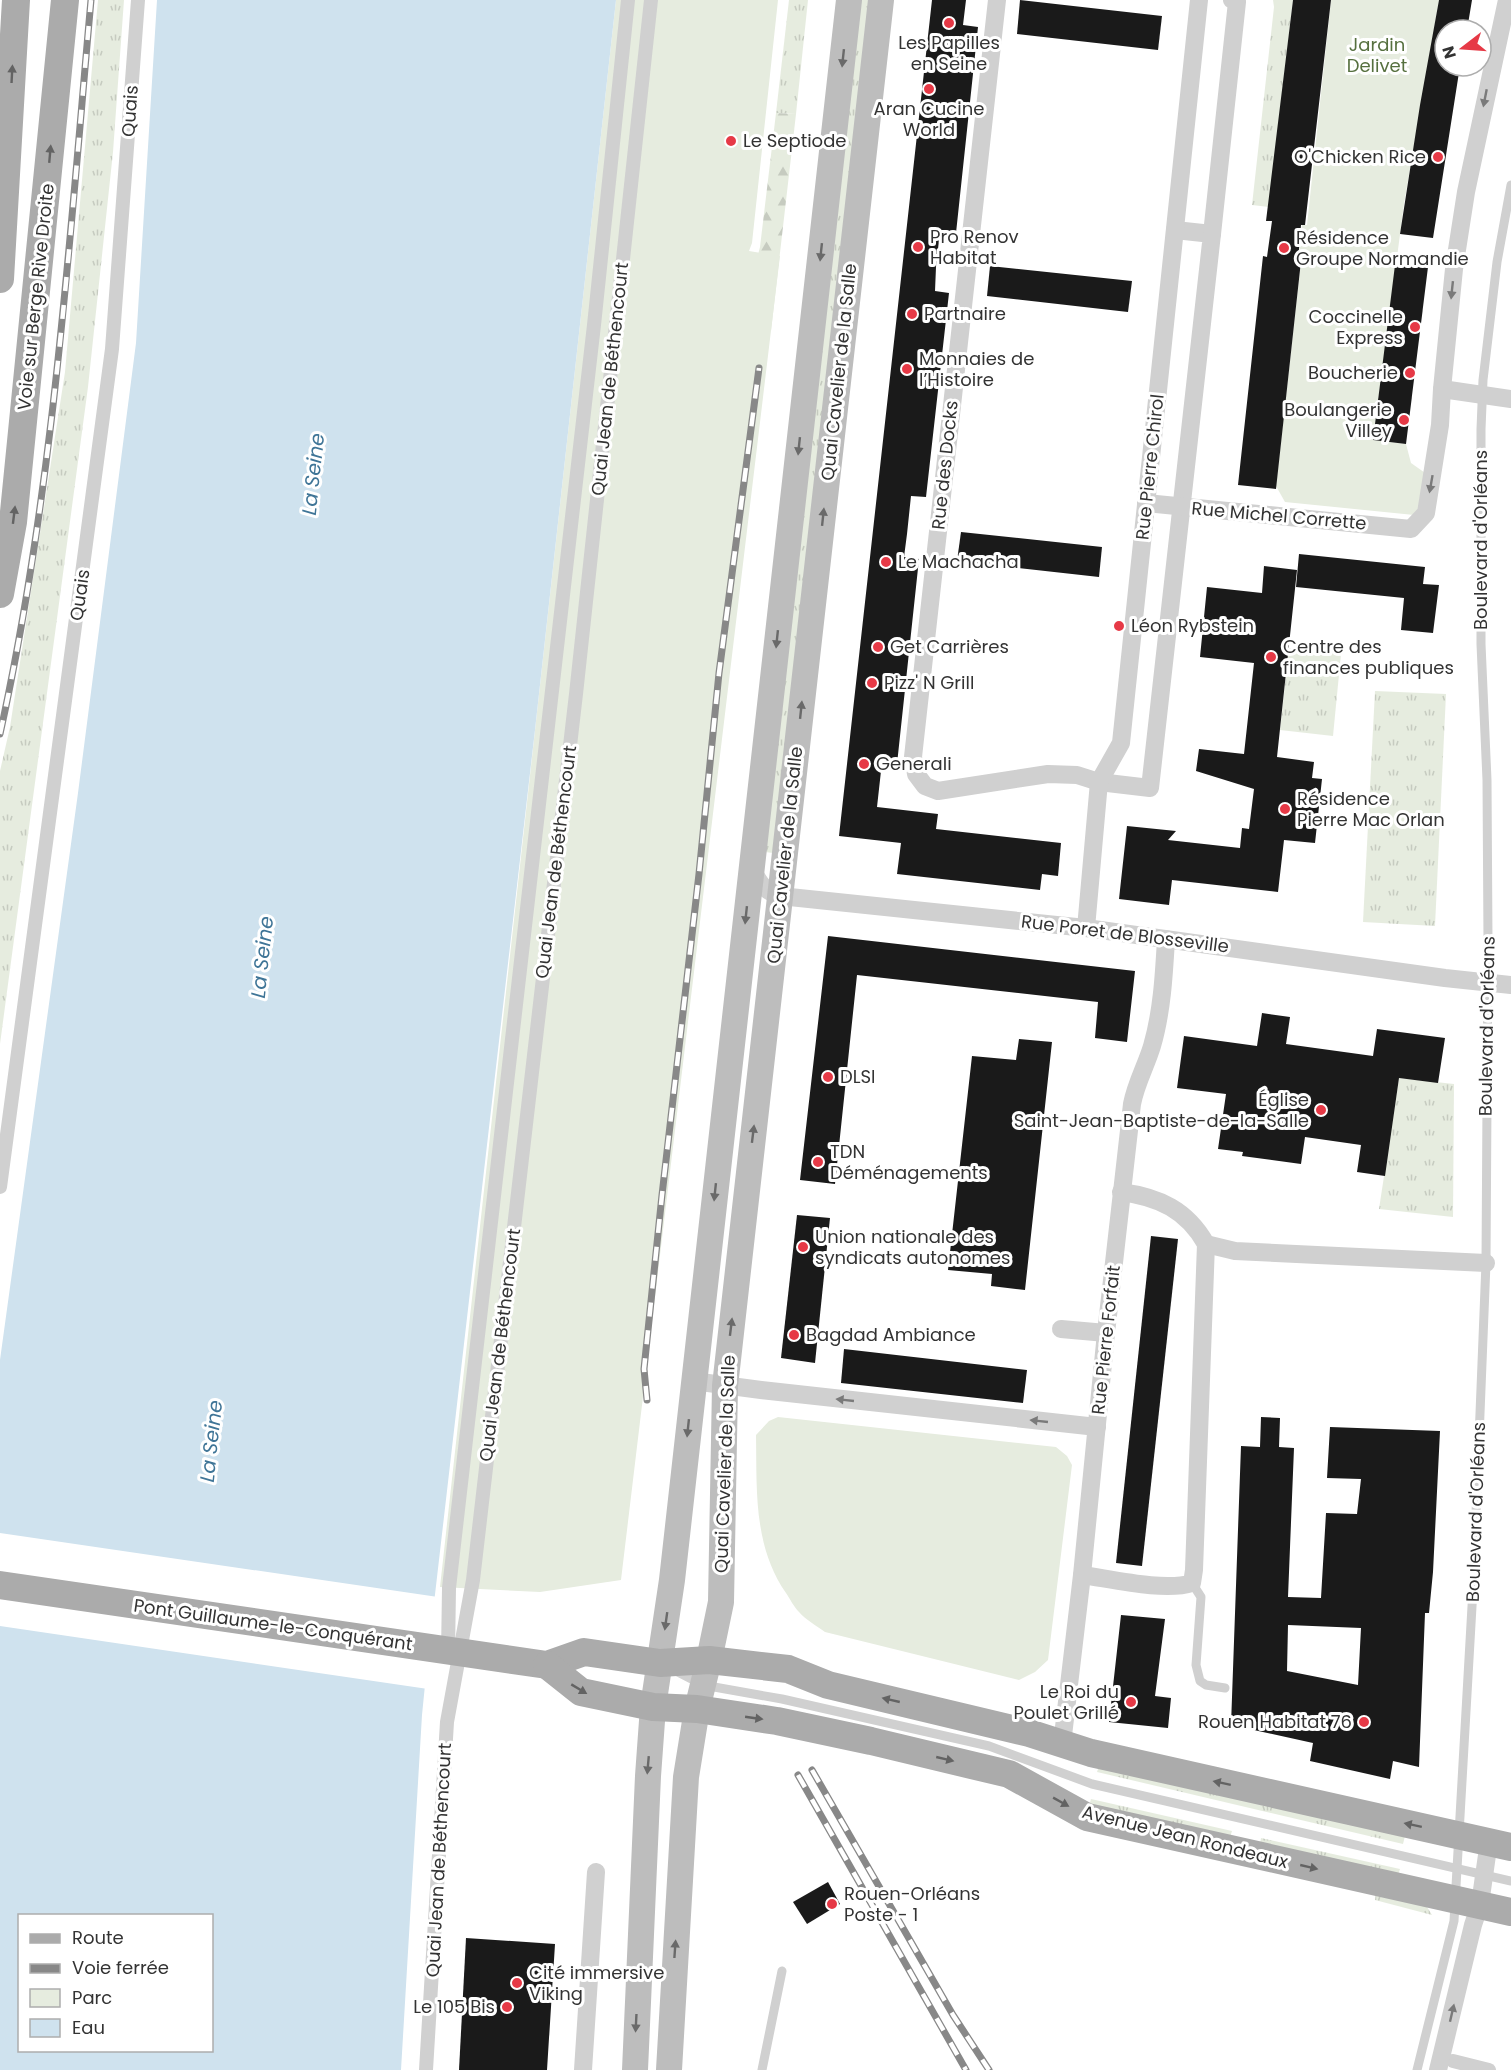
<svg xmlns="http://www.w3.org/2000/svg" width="1511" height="2070" font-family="Poppins,sans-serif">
	<defs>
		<pattern id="grass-tufts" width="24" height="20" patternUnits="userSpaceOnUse" patternTransform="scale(1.5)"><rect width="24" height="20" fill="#e6ecdf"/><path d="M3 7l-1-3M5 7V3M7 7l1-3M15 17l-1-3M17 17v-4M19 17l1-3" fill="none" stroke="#c6cbc0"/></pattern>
		<pattern id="forest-firs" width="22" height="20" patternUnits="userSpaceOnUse" patternTransform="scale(1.5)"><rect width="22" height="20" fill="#e6ecdf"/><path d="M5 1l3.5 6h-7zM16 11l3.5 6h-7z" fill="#c6cbc0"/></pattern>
	</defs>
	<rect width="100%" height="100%" fill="#fff"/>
	<g fill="url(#grass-tufts)">
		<polygon points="98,0 124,0 113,152 88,387 0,1044 0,771 10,727 65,372"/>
		<polygon points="789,0 808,0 796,114 776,113"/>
		<polygon points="861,0 869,0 773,853 765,852"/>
		<polygon points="1273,0 1293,0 1269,207 1252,205 1274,7"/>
		<polygon points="1289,648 1341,654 1333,736 1280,730"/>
		<polygon points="1375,691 1446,694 1435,926 1363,922"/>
		<polygon points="1399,1078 1454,1084 1453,1217 1379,1209"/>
		<polygon points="1099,1766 1405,1836 1403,1844 1097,1772"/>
		<polygon points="1091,1799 1232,1831 1230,1837 1089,1806"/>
		<polygon points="1261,1838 1400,1869 1397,1878 1260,1845"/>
		<polygon points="1376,1892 1427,1907 1432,1915 1375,1900"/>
	</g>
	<polygon fill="url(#forest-firs)" points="776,113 796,114 771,331 756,330 750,286 760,247"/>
	<g fill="#e6ecdf">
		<polygon points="616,0 778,0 752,243 749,251 780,256 779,264 621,1580 540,1592 440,1587"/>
		<polygon points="1331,0 1439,0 1404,204 1373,440 1406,444 1411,463 1428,475 1424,516 1285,502 1276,486 1301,262 1303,262 1298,261 1302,225 1307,225"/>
		<path d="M778,1417L1056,1447L1067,1456L1072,1465L1048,1660L1035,1672L1019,1680L825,1632C817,1626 806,1620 799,1612C794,1607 790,1599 786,1593C753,1545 757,1490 756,1435L769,1421Z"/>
	</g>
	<path fill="#cfe2ee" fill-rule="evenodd" d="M157,0H616L535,730L428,1655L422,1715L401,2070H0V1360L78,793L136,343ZM20,1916H212V2050H20Z"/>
	<polygon fill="#fff" points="0,1533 438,1597 428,1689 0,1626"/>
	<g fill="#1a1a1a" fill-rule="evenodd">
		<polygon points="932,0 966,0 963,25 978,27 956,233 940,231 936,267 935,291 949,293 926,497 911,496 907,534 904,557 919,559 897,764 882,762 877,807 938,814 936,829 1061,843 1058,876 1042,874 1040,890 897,874 901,843 839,836"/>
		<polygon points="1020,0 1162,16 1158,50 1017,34"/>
		<polygon points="1293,0 1331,0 1305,225 1301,225 1298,261 1301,261 1276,489 1238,485 1263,256 1267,257 1272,221 1266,221"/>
		<polygon points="1439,0 1472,0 1467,30 1445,30 1445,66 1460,66 1433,238 1400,234 1420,105"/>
		<polygon points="1395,265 1428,267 1406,444 1373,440"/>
		<polygon points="990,266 1132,281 1128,312 987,296"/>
		<polygon points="961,532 1102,547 1099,577 957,561"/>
		<polygon points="1299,554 1425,567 1423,584 1439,585 1433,633 1401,630 1404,598 1296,587"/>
		<polygon points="1264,566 1297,570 1277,757 1314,762 1312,778 1322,779 1315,843 1284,840 1278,892 1172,880 1169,905 1119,899 1127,826 1176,831 1168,840 1240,848 1242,828 1249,829 1254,789 1196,771 1199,749 1244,754 1254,663 1200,657 1207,587 1262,593"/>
		<polygon points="828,936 1135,971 1127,1042 1095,1038 1098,1002 857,975 835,1184 800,1180"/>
		<polygon points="1262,1013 1290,1017 1286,1044 1373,1056 1377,1029 1445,1038 1438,1083 1399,1078 1385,1176 1357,1172 1361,1145 1305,1137 1301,1164 1242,1156 1243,1152 1218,1149 1226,1094 1177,1088 1184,1036 1257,1046"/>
		<polygon points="1019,1039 1052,1042 1025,1290 991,1286 992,1274 948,1270 972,1056 1016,1060"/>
		<polygon points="797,1215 830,1218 815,1363 781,1358"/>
		<polygon points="1151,1236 1178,1239 1142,1566 1116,1563"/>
		<polygon points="844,1349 1027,1370 1023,1403 841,1383"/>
		<path d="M1261,1417L1280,1418L1279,1447L1294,1448L1288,1597L1321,1598L1326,1513L1357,1514L1361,1479L1327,1478L1330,1427L1440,1431L1433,1572L1429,1613H1425L1419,1767L1393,1761L1390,1779L1310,1761L1313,1743L1231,1725L1241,1446L1260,1447ZM1288,1625L1361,1628L1358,1685L1287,1671Z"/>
		<polygon points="1121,1615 1165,1619 1155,1696 1171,1698 1168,1728 1109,1722"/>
		<polygon points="828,1882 840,1904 807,1924 793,1902"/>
		<polygon points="466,1938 555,1944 547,2070 459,2070"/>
	</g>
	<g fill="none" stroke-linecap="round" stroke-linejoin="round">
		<g stroke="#d0d0d0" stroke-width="9">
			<polyline points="1192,1583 1201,1597 1196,1665 1200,1681 1206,1685 1225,1688"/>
			<polyline points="674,1670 703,1685 782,1699 989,1746 1092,1784 1511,1881"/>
			<polyline points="762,2070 782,1971"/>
			<polyline points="1417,2070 1454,1921 1473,1589 1486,1263 1488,942 1487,780 1481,644 1481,429 1483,380 1497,262 1511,185"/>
		</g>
		<g stroke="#d0d0d0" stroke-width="14">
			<polyline points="0,1187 112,349 138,0"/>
			<polyline points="448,1653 449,1588 594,325 628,0"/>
			<polyline points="1453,2061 1489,2070"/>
			<polyline points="426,2070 447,1722 473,1580 576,694 651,0"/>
		</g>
		<g stroke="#d0d0d0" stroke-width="18">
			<polyline points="997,0 913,757 916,774 925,786 938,791 1048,774 1077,775 1099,782 1150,788 1212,234 1175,230"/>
			<polyline points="1212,234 1237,2 1232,0"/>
			<polyline points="1442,389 1511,399"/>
			<polyline points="1146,503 1411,529 1426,513 1440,425 1442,389 1454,269 1466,192 1507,0"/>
			<path d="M751,867C759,883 764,891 780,896L1086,928L1445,978L1511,985"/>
			<polyline points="1086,928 1099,782 1121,743 1199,0"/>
			<polyline points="1206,1244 1235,1251 1486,1263"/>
			<polyline points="1061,1329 1106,1333"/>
			<polyline points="693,1381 761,1390 1097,1427"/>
			<path d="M1082,1575C1111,1579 1165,1592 1192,1583L1194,1570L1206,1244C1187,1210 1159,1197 1121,1192"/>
			<path d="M1062,1744L1082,1575L1106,1333L1132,1104C1136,1083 1146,1066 1152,1046C1162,1012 1164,974 1166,939"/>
			<polyline points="583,2070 596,1872"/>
			<polyline points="1438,2070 1473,1925 1480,1904 1489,1841"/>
		</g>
		<g stroke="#bdbdbd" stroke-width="26">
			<polyline points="635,2070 648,1776 653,1707 672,1580 849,0"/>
			<polyline points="669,2070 686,1777 697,1709 709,1660 721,1602 725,1386 881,0"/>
		</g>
		<g stroke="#ababab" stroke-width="28">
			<polyline points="0,279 16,0"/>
			<polyline points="0,594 13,522 65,0"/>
			<polyline points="0,1585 547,1665 584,1652 660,1663 709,1660 788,1669 828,1685 1029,1733 1091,1753 1511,1847"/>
			<polyline points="547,1665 581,1692 653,1707 697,1709 777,1721 871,1741 1009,1774 1087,1817 1511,1912"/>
		</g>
		<g stroke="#888" stroke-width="7">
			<g id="rail">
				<path d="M0,734C53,493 69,246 91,0"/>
				<polyline points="647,1400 644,1369 662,1195 699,874 719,673 759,368"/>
				<polyline points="812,1770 953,2015 989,2070"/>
				<polyline points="798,1775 966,2070"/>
			</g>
		</g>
		<use href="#rail" stroke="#fff" stroke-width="4.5" stroke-dasharray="14" stroke-linecap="butt"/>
	</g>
	<defs><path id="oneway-solid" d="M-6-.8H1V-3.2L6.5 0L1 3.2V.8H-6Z" transform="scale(1.5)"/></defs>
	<g fill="#6a6a6a">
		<use href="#oneway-solid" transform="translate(843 58) rotate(96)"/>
		<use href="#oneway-solid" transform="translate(821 252) rotate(96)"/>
		<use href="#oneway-solid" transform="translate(799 446) rotate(96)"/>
		<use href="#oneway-solid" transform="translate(823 517) rotate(-84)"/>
		<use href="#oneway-solid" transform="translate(777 639) rotate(96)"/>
		<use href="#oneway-solid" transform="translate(801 710) rotate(-84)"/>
		<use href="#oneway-solid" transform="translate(746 915) rotate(96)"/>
		<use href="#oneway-solid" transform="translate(753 1134) rotate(-83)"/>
		<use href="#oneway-solid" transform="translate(715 1192) rotate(96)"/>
		<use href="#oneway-solid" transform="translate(731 1327) rotate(-83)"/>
		<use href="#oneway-solid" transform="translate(688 1428) rotate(96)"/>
		<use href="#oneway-solid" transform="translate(666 1621) rotate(98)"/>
		<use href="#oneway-solid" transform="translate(648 1765) rotate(95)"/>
		<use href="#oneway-solid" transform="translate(675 1949) rotate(-86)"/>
		<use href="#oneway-solid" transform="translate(636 2023) rotate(93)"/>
	</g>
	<g fill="#636363">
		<use href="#oneway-solid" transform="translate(12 74) rotate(-87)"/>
		<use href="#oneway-solid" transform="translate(50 154) rotate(-85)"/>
		<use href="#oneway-solid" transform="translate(14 515) rotate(-83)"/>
		<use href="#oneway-solid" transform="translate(579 1689) rotate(31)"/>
		<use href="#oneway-solid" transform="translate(891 1700) rotate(-167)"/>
		<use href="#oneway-solid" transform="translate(754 1718) rotate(8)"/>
		<use href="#oneway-solid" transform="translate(945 1759) rotate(13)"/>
		<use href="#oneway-solid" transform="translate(1222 1783) rotate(-168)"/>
		<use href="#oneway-solid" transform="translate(1061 1802) rotate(29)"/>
		<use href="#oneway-solid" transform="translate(1413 1825) rotate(-168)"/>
		<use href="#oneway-solid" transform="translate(1309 1867) rotate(13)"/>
	</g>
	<g fill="#7a7a7a">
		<use href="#oneway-solid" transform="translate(1485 98) rotate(101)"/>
		<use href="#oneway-solid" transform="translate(1452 290) rotate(96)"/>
		<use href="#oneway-solid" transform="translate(1431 484) rotate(100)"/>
		<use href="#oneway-solid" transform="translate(845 1400) rotate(-174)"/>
		<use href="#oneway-solid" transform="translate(1039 1421) rotate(-174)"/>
		<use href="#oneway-solid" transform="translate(1452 2013) rotate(-77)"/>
	</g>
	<g fill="#e63946" stroke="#fff" stroke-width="2">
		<circle cx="949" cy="23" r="6"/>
		<circle cx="929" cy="89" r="6"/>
		<circle cx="731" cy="141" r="6"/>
		<circle cx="1438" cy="157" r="6"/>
		<circle cx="918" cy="247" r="6"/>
		<circle cx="1284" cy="248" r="6"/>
		<circle cx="912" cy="314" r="6"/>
		<circle cx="1415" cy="327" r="6"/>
		<circle cx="907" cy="369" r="6"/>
		<circle cx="1410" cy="373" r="6"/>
		<circle cx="1404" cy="420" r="6"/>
		<circle cx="886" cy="562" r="6"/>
		<circle cx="1119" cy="626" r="6"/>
		<circle cx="878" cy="647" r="6"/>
		<circle cx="1271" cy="657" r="6"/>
		<circle cx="872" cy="683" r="6"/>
		<circle cx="864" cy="764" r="6"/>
		<circle cx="1285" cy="809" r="6"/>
		<circle cx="828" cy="1077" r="6"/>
		<circle cx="1321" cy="1110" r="6"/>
		<circle cx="818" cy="1162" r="6"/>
		<circle cx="803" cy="1247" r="6"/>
		<circle cx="794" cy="1335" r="6"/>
		<circle cx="1131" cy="1702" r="6"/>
		<circle cx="1364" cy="1722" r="6"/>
		<circle cx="832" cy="1904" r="6"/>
		<circle cx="517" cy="1983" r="6"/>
		<circle cx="507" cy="2007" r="6"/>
	</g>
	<g text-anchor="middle" stroke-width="6" stroke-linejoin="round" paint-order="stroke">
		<g font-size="18" fill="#333" stroke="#fff" text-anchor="start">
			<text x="949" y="49" text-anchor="middle">Les Papilles<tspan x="949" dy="21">en Seine</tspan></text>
			<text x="929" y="115" text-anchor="middle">Aran Cucine<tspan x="929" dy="21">World</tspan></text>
			<text x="743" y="147">Le Septiode</text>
			<text x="1426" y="163" text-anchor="end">O'Chicken Rice</text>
			<text x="930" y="243">Pro Renov<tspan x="930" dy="21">Habitat</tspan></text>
			<text x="1296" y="244">Résidence<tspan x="1296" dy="21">Groupe Normandie</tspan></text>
			<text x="924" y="320">Partnaire</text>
			<text x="1403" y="323" text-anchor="end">Coccinelle<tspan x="1403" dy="21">Express</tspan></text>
			<text x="919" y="365">Monnaies de<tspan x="919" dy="21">l’Histoire</tspan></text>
			<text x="1398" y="379" text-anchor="end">Boucherie</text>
			<text x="1392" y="416" text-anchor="end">Boulangerie<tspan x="1392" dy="21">Villey</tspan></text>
			<text x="898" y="568">Le Machacha</text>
			<text x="1131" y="632">Léon Rybstein</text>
			<text x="890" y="653">Get Carrières</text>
			<text x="1283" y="653">Centre des<tspan x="1283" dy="21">finances publiques</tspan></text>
			<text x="884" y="689">Pizz' N Grill</text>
			<text x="876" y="770">Generali</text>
			<text x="1297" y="805">Résidence<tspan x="1297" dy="21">Pierre Mac Orlan</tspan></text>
			<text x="840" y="1083">DLSI</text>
			<text x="1309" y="1106" text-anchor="end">Église<tspan x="1309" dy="21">Saint-Jean-Baptiste-de-la-Salle</tspan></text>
			<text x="830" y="1158">TDN<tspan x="830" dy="21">Déménagements</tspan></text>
			<text x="815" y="1243">Union nationale des<tspan x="815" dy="21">syndicats autonomes</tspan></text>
			<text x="806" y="1341">Bagdad Ambiance</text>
			<text x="1119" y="1698" text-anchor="end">Le Roi du<tspan x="1119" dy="21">Poulet Grillé</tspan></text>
			<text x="1352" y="1728" text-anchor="end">Rouen Habitat 76</text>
			<text x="844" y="1900">Rouen-Orléans<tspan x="844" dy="21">Poste - 1</tspan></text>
			<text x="529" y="1979">Cité immersive<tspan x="529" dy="21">Viking</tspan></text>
			<text x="495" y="2013" text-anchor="end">Le 105 Bis</text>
		</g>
		<g font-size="18" fill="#56703f" stroke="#fff">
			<text x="1377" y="51">Jardin<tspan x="1377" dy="21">Delivet</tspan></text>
		</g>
		<g font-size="18" fill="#333" stroke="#fff">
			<text transform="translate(130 111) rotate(-86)" y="6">Quais</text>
			<text transform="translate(36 297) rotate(-84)" y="6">Voie sur Berge Rive Droite</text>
			<text transform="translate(839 372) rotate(-84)" y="6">Quai Cavelier de la Salle</text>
			<text transform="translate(610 379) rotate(-84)" y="6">Quai Jean de Béthencourt</text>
			<text transform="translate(945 465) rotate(-84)" y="6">Rue des Docks</text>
			<text transform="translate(1150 467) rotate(-84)" y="6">Rue Pierre Chirol</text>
			<text transform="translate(1279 516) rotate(5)" y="6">Rue Michel Corrette</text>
			<text transform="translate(1481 540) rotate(-90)" y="6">Boulevard d'Orléans</text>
			<text transform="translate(80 595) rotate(-82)" y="6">Quais</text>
			<text transform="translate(785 855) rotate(-84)" y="6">Quai Cavelier de la Salle</text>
			<text transform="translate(556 862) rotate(-83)" y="6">Quai Jean de Béthencourt</text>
			<text transform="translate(1125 934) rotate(7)" y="6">Rue Poret de Blosseville</text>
			<text transform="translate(1487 1026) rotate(-89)" y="6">Boulevard d'Orléans</text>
			<text transform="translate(1106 1340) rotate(-84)" y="6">Rue Pierre Forfait</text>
			<text transform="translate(500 1345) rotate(-83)" y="6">Quai Jean de Béthencourt</text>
			<text transform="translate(725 1464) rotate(-88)" y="6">Quai Cavelier de la Salle</text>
			<text transform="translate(1476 1512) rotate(-88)" y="6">Boulevard d'Orléans</text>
			<text transform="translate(273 1625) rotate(8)" y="6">Pont Guillaume-le-Conquérant</text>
			<text transform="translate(1185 1837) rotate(14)" y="6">Avenue Jean Rondeaux</text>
			<text transform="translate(439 1860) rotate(-87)" y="6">Quai Jean de Béthencourt</text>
		</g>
		<g font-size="20" font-style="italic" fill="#3f7597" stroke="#fff">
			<text transform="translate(313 474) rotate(-84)" y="7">La Seine</text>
			<text transform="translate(262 957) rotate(-84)" y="7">La Seine</text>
			<text transform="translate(211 1441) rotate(-84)" y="7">La Seine</text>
		</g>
	</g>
	<rect x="18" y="1914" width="195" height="138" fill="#ffffff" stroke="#adadad" stroke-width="1.5"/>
	<rect x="30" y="1934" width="30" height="9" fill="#ababab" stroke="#adadad" stroke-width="1.5"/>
	<text x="72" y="1944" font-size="18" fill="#333333">Route</text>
	<rect x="30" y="1964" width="30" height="9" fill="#888888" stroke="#adadad" stroke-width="1.5"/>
	<text x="72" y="1974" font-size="18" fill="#333333">Voie ferrée</text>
	<rect x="30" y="1989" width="30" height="18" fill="#e6ecdf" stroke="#adadad" stroke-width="1.5"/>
	<text x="72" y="2004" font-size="18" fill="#333333">Parc</text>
	<rect x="30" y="2019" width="30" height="18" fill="#cfe2ee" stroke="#adadad" stroke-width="1.5"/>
	<text x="72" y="2034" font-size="18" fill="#333333">Eau</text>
	<g transform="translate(1463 48) rotate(253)"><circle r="28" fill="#ffffff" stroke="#adadad" stroke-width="1.5"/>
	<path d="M0-4.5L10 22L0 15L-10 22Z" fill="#e63946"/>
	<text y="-9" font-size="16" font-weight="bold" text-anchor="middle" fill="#333333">N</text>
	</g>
</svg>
